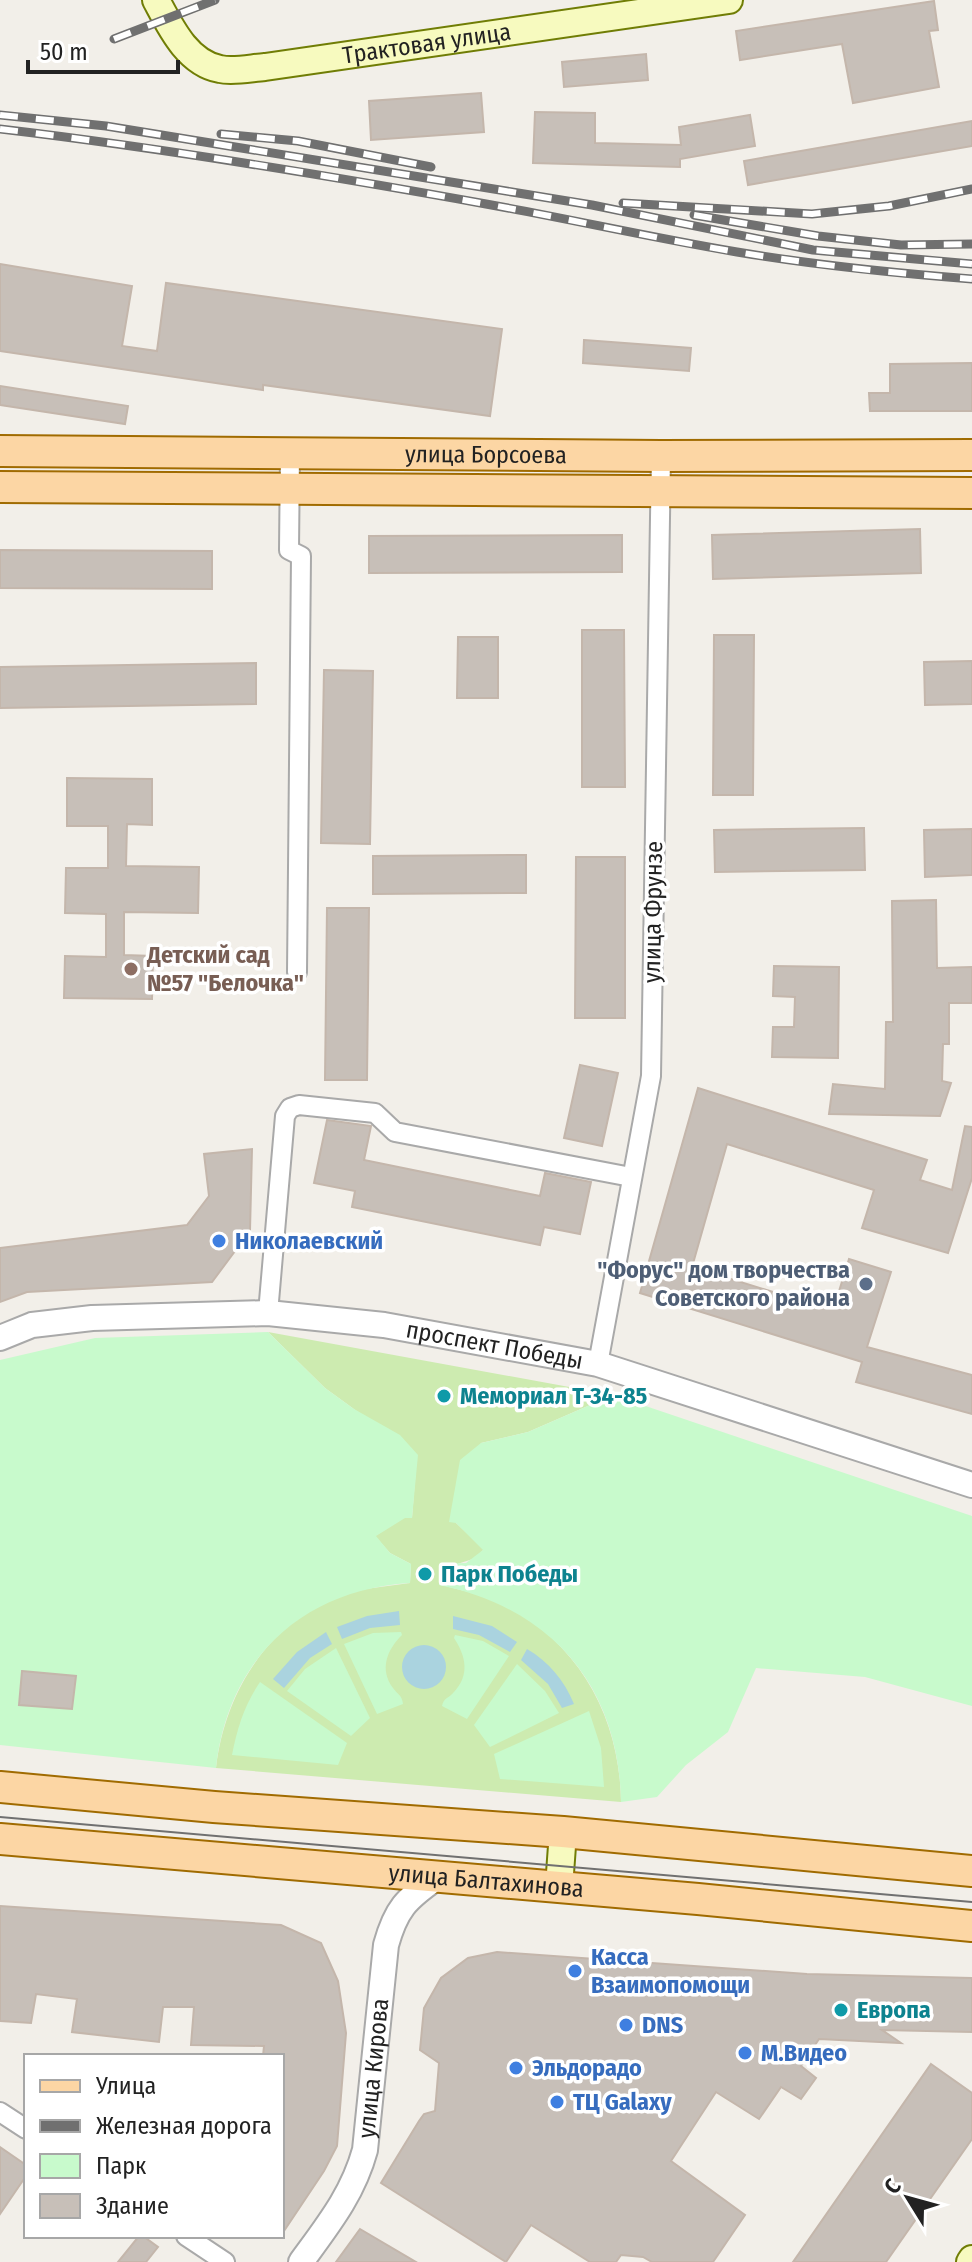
<svg xmlns="http://www.w3.org/2000/svg" width="972" height="2262" font-family="'Fira Sans Condensed',sans-serif">
	<rect width="100%" height="100%" fill="#f2efe9"/>
	<path fill="#cdebb0" d="M268,1332L613,1395L528,1432L481,1443L456,1523L484,1549L476,1558L454,1565L439,1584C461,1591 484,1594 504,1605C580,1644 620,1718 621,1802L216,1768C225,1691 271,1616 350,1593C370,1587 390,1586 410,1583L411,1564L390,1553L375,1536L405,1517L412,1518L417,1455L325,1388Z"/>
	<g fill="#c8facc">
		<path d="M268,1332L325,1388L354,1409L400,1435L418,1455L412,1518H405L376,1536L390,1553L411,1564L410,1583C301,1590 228,1660 216,1768L0,1745V1360L95,1338Z"/>
		<path d="M613,1395L972,1516V1706L865,1677L756,1668L728,1732L686,1765L657,1797L621,1802C619,1686 551,1608 439,1585L441,1564L466,1563L483,1550L456,1523L449,1522L460,1460L481,1443L528,1432Z"/>
		<path d="M401,1632L402,1635C387,1650 379,1669 393,1688C398,1695 402,1695 403,1704L377,1714L344,1644L373,1633Z"/>
		<path d="M455,1635L483,1641L509,1656L467,1719L442,1706C444,1697 448,1699 454,1692C470,1675 466,1656 454,1638Z"/>
		<polygon points="336,1648 370,1718 351,1736 287,1691 305,1669"/>
		<polygon points="517,1664 545,1691 559,1713 490,1747 474,1725"/>
		<path d="M260,1682L347,1743L338,1765L232,1755C237,1728 245,1704 260,1682Z"/>
		<polygon points="589,1711 601,1748 604,1787 500,1779 494,1754"/>
	</g>
	<g fill="#aad3df">
		<polygon points="399,1611 400,1625 370,1628 342,1639 337,1627 367,1616"/>
		<polygon points="453,1616 492,1626 517,1642 510,1652 479,1635 453,1629"/>
		<polygon points="326,1632 332,1644 310,1658 284,1688 273,1679 297,1652"/>
		<circle cx="424" cy="1667" r="22"/>
		<path d="M527,1649C549,1662 564,1680 574,1704L562,1708L548,1684L521,1660Z"/>
	</g>
	<g fill="#c7bfb8" stroke="#c4b6ab" stroke-width="2">
		<polygon points="934,1 938,30 929,31 939,87 853,103 842,44 740,60 736,31"/>
		<polygon points="646,54 648,80 564,87 562,62"/>
		<polygon points="481,93 484,132 371,140 369,101"/>
		<polygon points="535,112 595,113 595,143 681,145 679,127 750,115 755,146 680,159 680,167 533,163"/>
		<polygon points="972,121 972,146 748,185 744,161"/>
		<polygon points="0,264 132,286 122,346 157,351 166,283 502,329 490,416 263,385 263,390 0,351"/>
		<polygon points="584,340 691,348 689,371 583,363"/>
		<polygon points="972,363 972,411 870,411 869,393 890,393 890,364"/>
		<polygon points="0,386 128,406 125,424 0,405"/>
		<polygon points="920,529 921,573 713,579 712,535"/>
		<polygon points="622,535 622,572 369,573 369,536"/>
		<polygon points="0,550 212,551 212,589 0,588"/>
		<polygon points="582,630 624,630 625,787 582,787"/>
		<polygon points="714,635 754,635 753,795 713,795"/>
		<polygon points="458,637 498,637 498,698 457,698"/>
		<polygon points="972,661 972,704 925,705 924,662"/>
		<polygon points="256,663 256,704 0,708 0,667"/>
		<polygon points="324,670 373,671 370,844 321,843"/>
		<polygon points="67,778 152,779 152,825 127,824 126,866 199,867 198,913 124,912 124,955 153,956 152,999 64,998 65,956 106,957 106,914 65,913 66,868 108,868 108,826 67,826"/>
		<polygon points="864,828 865,870 715,872 714,830"/>
		<polygon points="972,829 972,875 925,877 924,830"/>
		<polygon points="526,855 526,893 373,894 373,856"/>
		<polygon points="576,857 625,857 625,1018 575,1018"/>
		<polygon points="936,900 937,968 972,967 972,1003 949,1003 949,1044 943,1044 942,1081 951,1083 940,1116 829,1114 833,1084 885,1089 886,1022 893,1022 892,901"/>
		<polygon points="327,908 369,908 367,1080 325,1080"/>
		<polygon points="774,966 839,967 838,1058 772,1057 773,1027 794,1027 795,997 773,996"/>
		<polygon points="580,1065 618,1073 602,1146 564,1138"/>
		<polygon points="698,1088 927,1160 920,1180 952,1190 965,1126 972,1127 972,1178 948,1253 862,1228 874,1190 727,1144 692,1267 812,1304 815,1295 836,1301 849,1259 891,1272 867,1347 972,1375 972,1414 856,1382 862,1362 640,1293"/>
		<polygon points="327,1120 371,1126 364,1160 540,1196 545,1173 591,1182 580,1234 544,1227 540,1245 352,1207 355,1191 314,1183"/>
		<polygon points="252,1149 250,1231 212,1282 27,1292 0,1302 0,1248 187,1225 209,1196 204,1154"/>
		<polygon points="22,1671 76,1676 72,1709 19,1705"/>
		<polygon points="0,1906 281,1925 321,1943 338,1981 346,2033 337,2146 324,2171 282,2234 282,2056 263,2056 264,2046 191,2045 194,2007 163,2007 159,2042 72,2032 77,1999 36,1994 31,2023 0,2021"/>
		<polygon points="497,1952 807,1974 972,1978 972,2032 882,2030 901,2043 819,2039 801,2066 816,2078 801,2099 781,2087 759,2119 716,2092 671,2161 745,2215 713,2262 652,2262 643,2257 621,2255 616,2262 590,2262 531,2225 506,2262 381,2183 419,2121 424,2114 435,2111 439,2063 420,2050 424,2008 441,1978 468,1958"/>
		<polygon points="931,2064 972,2093 972,2139 886,2262 793,2262"/>
		<polygon points="0,2147 26,2165 26,2176 0,2214"/>
		<polygon points="360,2229 416,2262 336,2262"/>
		<polygon points="139,2236 143,2236 158,2247 146,2262 118,2262"/>
	</g>
	<g fill="none" stroke-linecap="round" stroke-linejoin="round">
		<g stroke="#a9a9a9" stroke-width="22">
			<g id="minor">
				<polyline points="290,453 289,550 301,556 297,972"/>
				<polyline points="268,1313 285,1116 290,1108 299,1105 375,1113 395,1132 631,1177"/>
				<polyline points="598,1364 651,1076 661,456"/>
				<polyline points="0,2112 26,2129"/>
				<polyline points="186,2236 225,2262"/>
			</g>
		</g>
		<g stroke="#a9a9a9" stroke-width="28">
			<g id="tertiary">
				<path id="s1" d="M0,1338L32,1325L92,1318L268,1313L384,1325L598,1364L972,1485"/>
				<path id="s2" d="M301,2262C328,2225 353,2194 365,2150L386,1945C396,1909 406,1899 436,1878"/>
			</g>
		</g>
		<g stroke="#707d05" stroke-width="30">
			<g id="secondary">
				<path id="s3" d="M156,0C170,26 187,63 220,69C233,72 251,68 265,67L729,0"/>
				<polyline points="559,1887 563,1832"/>
				<polyline points="970,2262 972,2259"/>
			</g>
		</g>
		<g stroke="#a06b00" stroke-width="34">
			<g id="primary">
				<path id="s4" d="M0,451L661,456L972,455"/>
				<polyline points="0,487 972,493"/>
				<polyline points="0,1787 214,1807 563,1832 972,1871"/>
				<path id="s5" d="M0,1839L698,1899L972,1926"/>
			</g>
		</g>
		<use href="#minor" stroke="#fff" stroke-width="18"/>
		<use href="#tertiary" stroke="#fff" stroke-width="24"/>
		<use href="#secondary" stroke="#f7fabf" stroke-width="26"/>
		<use href="#primary" stroke="#fcd6a4" stroke-width="30"/>
		<polyline stroke="#707070" stroke-width="2" points="0,1817 972,1902"/>
		<g stroke="#707070" stroke-width="9">
			<g id="rail">
				<polyline points="114,39 215,0"/>
				<polyline points="0,115 106,126 592,205 813,250 972,264"/>
				<path d="M0,129C163,148 325,175 486,204C570,219 653,238 737,252C815,265 893,273 972,279"/>
				<polyline points="221,134 298,141 431,167"/>
				<polyline points="623,203 812,214 889,206 972,189"/>
				<polyline points="694,215 818,236 901,245 972,244"/>
			</g>
		</g>
		<use href="#rail" stroke="#fff" stroke-width="6" stroke-dasharray="18" stroke-linecap="butt"/>
	</g>
	<circle fill="#8d6e63" stroke="#fff" stroke-width="3" cx="131" cy="969" r="8"/>
	<g fill="#3f7fe0" stroke="#fff" stroke-width="3">
		<circle cx="219" cy="1241" r="8"/>
		<circle cx="575" cy="1971" r="8"/>
		<circle cx="626" cy="2025" r="8"/>
		<circle cx="745" cy="2053" r="8"/>
		<circle cx="516" cy="2068" r="8"/>
		<circle cx="557" cy="2102" r="8"/>
	</g>
	<circle fill="#5c6f8a" stroke="#fff" stroke-width="3" cx="866" cy="1284" r="8"/>
	<g fill="#0f9aa8" stroke="#fff" stroke-width="3">
		<circle cx="444" cy="1396" r="8"/>
		<circle cx="425" cy="1574" r="8"/>
		<circle cx="841" cy="2010" r="8"/>
	</g>
	<g text-anchor="middle" stroke-width="7" stroke-linejoin="round" paint-order="stroke">
		<g font-size="24" fill="#222" stroke="#fff">
			<text dy="8" stroke="none"><textPath href="#s3" startOffset="306">Трактовая улица</textPath></text>
			<text dy="8" stroke="none"><textPath href="#s4" startOffset="486">улица Борсоева</textPath></text>
			<text transform="translate(653 912) rotate(-89)" y="8">улица Фрунзе</text>
			<text dy="8" stroke="none"><textPath href="#s1" startOffset="500">проспект Победы</textPath></text>
			<text dy="8" stroke="none"><textPath href="#s5" startOffset="488">улица Балтахинова</textPath></text>
			<text dy="8" stroke="none"><textPath href="#s2" startOffset="212">улица Кирова</textPath></text>
		</g>
		<g font-size="24" font-weight="bold" fill="#785e54" stroke="#fff" text-anchor="start">
			<text x="147" y="963">Детский сад<tspan x="147" dy="28">№57 "Белочка"</tspan></text>
		</g>
		<g font-size="24" font-weight="bold" fill="#366cbe" stroke="#fff" text-anchor="start">
			<text x="235" y="1249">Николаевский</text>
			<text x="591" y="1965">Касса<tspan x="591" dy="28">Взаимопомощи</tspan></text>
			<text x="642" y="2033">DNS</text>
			<text x="761" y="2061">М.Видео</text>
			<text x="532" y="2076">Эльдорадо</text>
			<text x="573" y="2110">ТЦ Galaxy</text>
		</g>
		<g font-size="24" font-weight="bold" fill="#4e5e75" stroke="#fff" text-anchor="end">
			<text x="850" y="1278">"Форус" дом творчества<tspan x="850" dy="28">Советского района</tspan></text>
		</g>
		<g font-size="24" font-weight="bold" fill="#0d838f" stroke="#fff" text-anchor="start">
			<text x="460" y="1404">Мемориал Т-34-85</text>
			<text x="441" y="1582">Парк Победы</text>
			<text x="857" y="2018">Европа</text>
		</g>
	</g>
	<rect x="24" y="2054" width="260" height="184" fill="#ffffff" stroke="#a7a7a7" stroke-width="2"/>
	<rect x="40" y="2080" width="40" height="12" fill="#fcd6a4" stroke="#a7a7a7" stroke-width="2"/>
	<text x="96" y="2094" font-size="24" fill="#222222">Улица</text>
	<rect x="40" y="2120" width="40" height="12" fill="#707070" stroke="#a7a7a7" stroke-width="2"/>
	<text x="96" y="2134" font-size="24" fill="#222222">Железная дорога</text>
	<rect x="40" y="2154" width="40" height="24" fill="#c8facc" stroke="#a7a7a7" stroke-width="2"/>
	<text x="96" y="2174" font-size="24" fill="#222222">Парк</text>
	<rect x="40" y="2194" width="40" height="24" fill="#c7bfb8" stroke="#a7a7a7" stroke-width="2"/>
	<text x="96" y="2214" font-size="24" fill="#222222">Здание</text>
	<g transform="translate(908 2198) rotate(307)" stroke="#ffffff" stroke-width="6" paint-order="stroke">
	<path d="M0-6L14 30L0 20L-14 30Z" fill="#222222"/>
	<text y="-12" font-size="22" font-weight="bold" text-anchor="middle" fill="#222222">С</text>
	</g>
	<path d="M28 60v12h150v-12" fill="none" stroke="#222222" stroke-width="4"/>
	<text x="40" y="60" font-size="24" fill="#222222" stroke="#ffffff" stroke-width="6" paint-order="stroke">50 m</text>
</svg>
